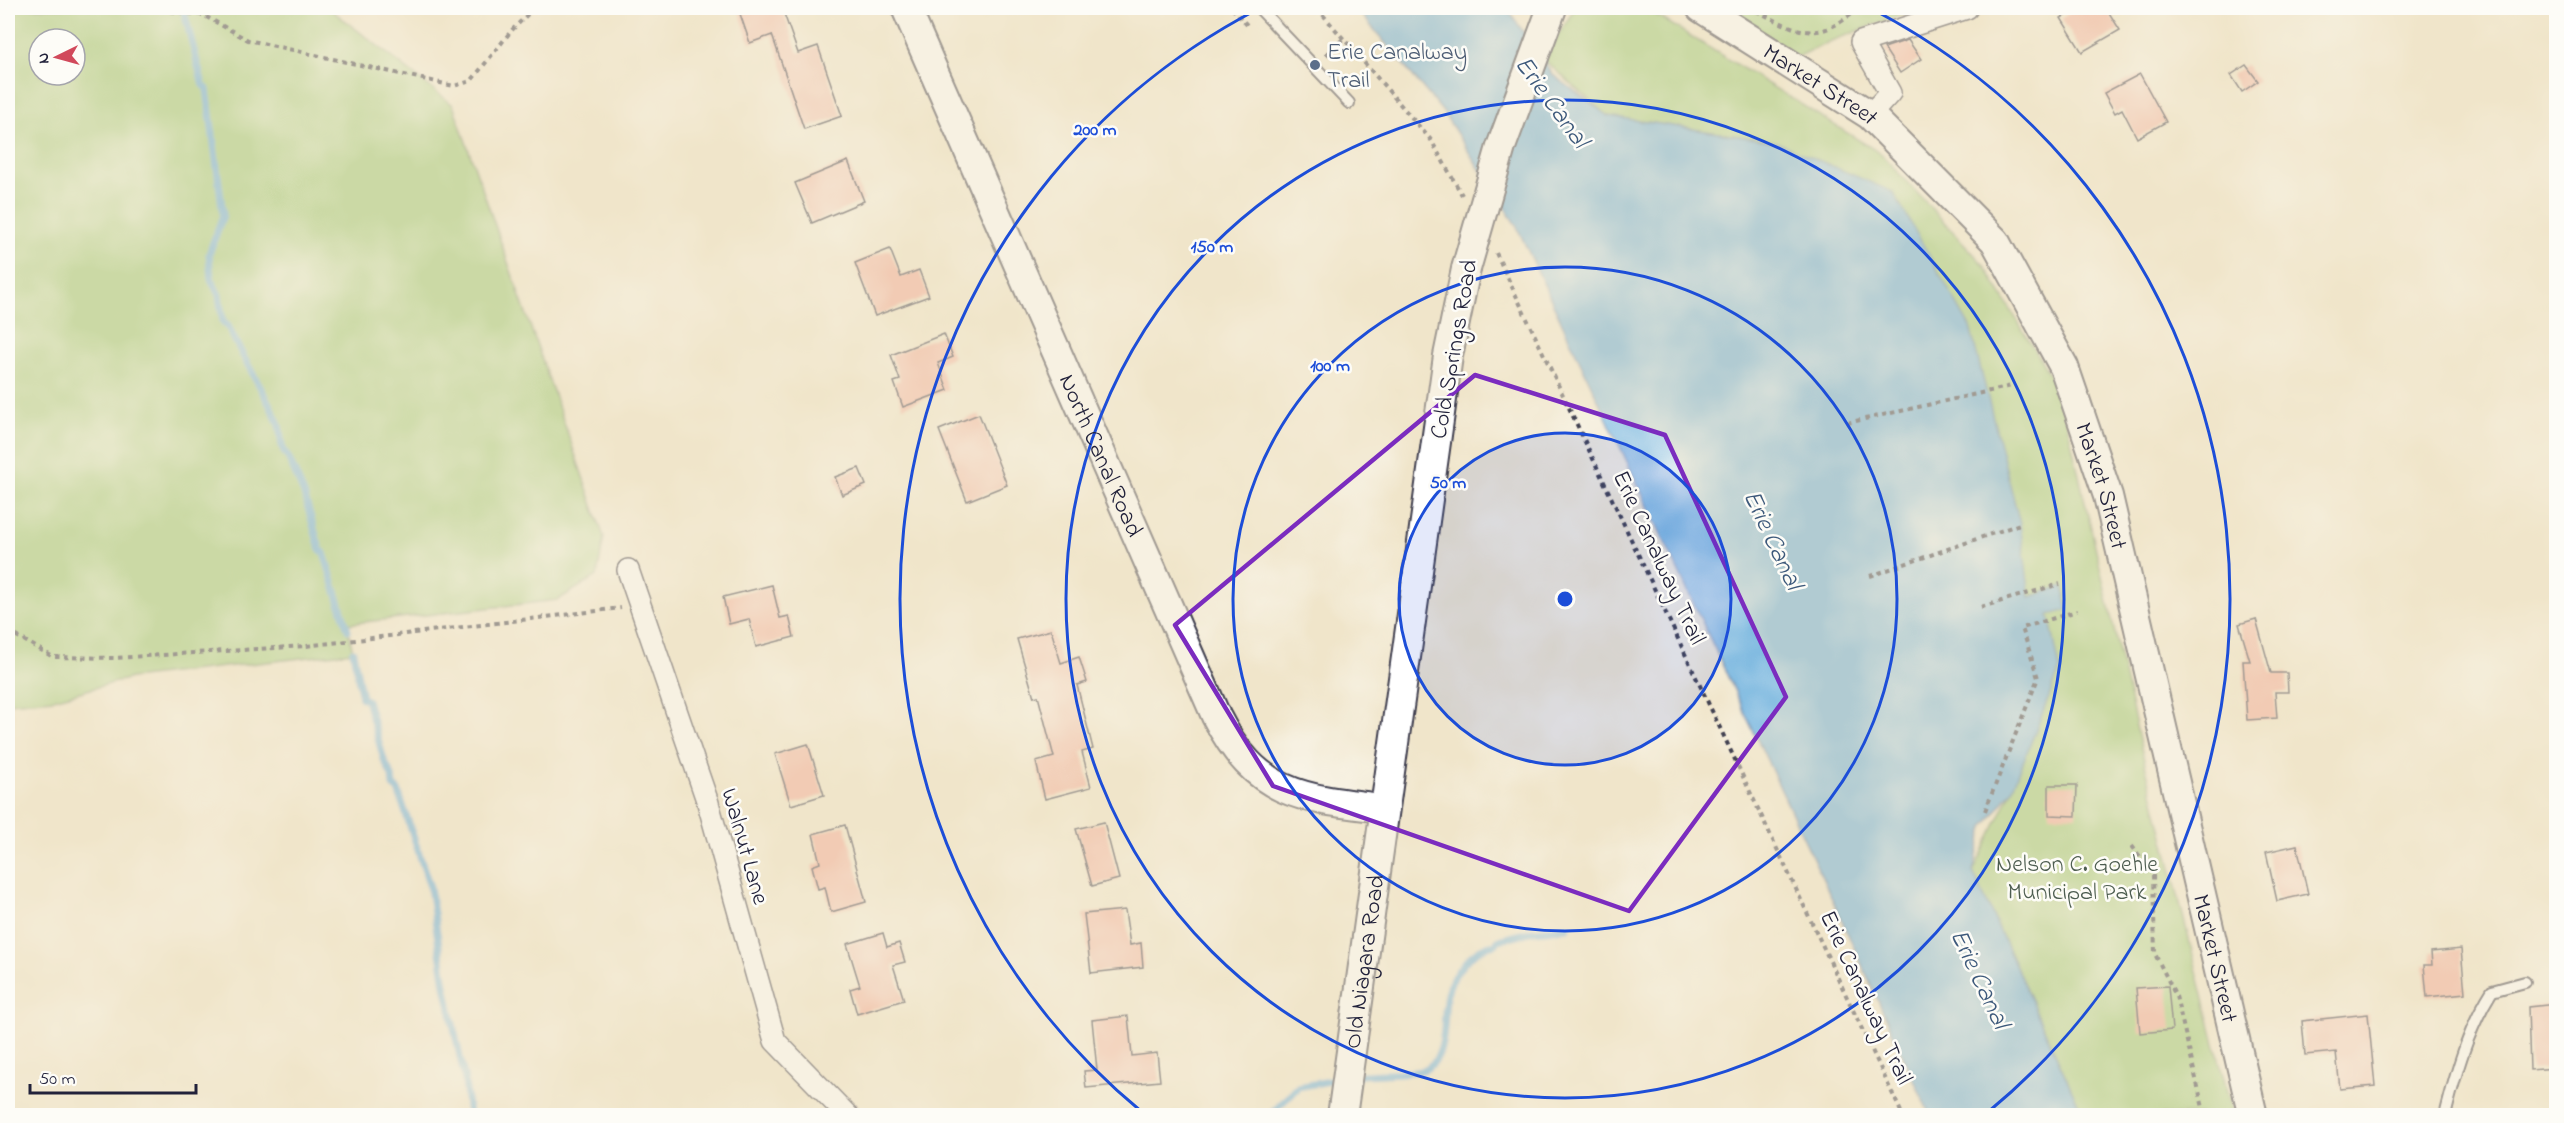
<svg xmlns="http://www.w3.org/2000/svg" width="2564" height="1123" font-family="'Indie Flower',sans-serif">
	<rect width="100%" height="100%" fill="#fdfcf7"/>
	<filter id="ink" filterUnits="userSpaceOnUse"><feTurbulence type="fractalNoise" baseFrequency=".0167" numOctaves="2"/><feDisplacementMap in="SourceGraphic" scale="12" xChannelSelector="R" yChannelSelector="G"/><feConvolveMatrix kernelMatrix="1 2 1 2 8 2 1 2 1" color-interpolation-filters="sRGB"/></filter>
	<filter id="wash" filterUnits="userSpaceOnUse"><feTurbulence type="fractalNoise" baseFrequency=".008" numOctaves="4" result="noise"/><feDisplacementMap in="SourceGraphic" scale="24" xChannelSelector="R" yChannelSelector="G"/><feGaussianBlur stdDeviation="1.35" result="paint"/><feColorMatrix in="noise" values="0 0 0 0 0 0 0 0 0 0 0 0 0 0 0 0 0 1.4 0 .05"/><feComposite in="paint" operator="in"/></filter>
	<g filter="url(#wash)">
		<rect width="100%" height="100%" fill="#f0e5ca"/>
		<g fill="#9ecb78" stroke="#60765a" stroke-width="1.5" fill-rule="evenodd">
			<path d="M8,8H329L453,105L604,537L597,576L558,600L347,624L353,652L131,678L54,699L8,703ZM39,39H75V75H39Z"/>
			<polygon points="1575,8 1645,8 1880,153 1984,265 2060,392 2142,752 2233,1115 2083,1115 1973,872 2012,790 1776,142 1608,116 1543,59"/>
			<polygon points="1707,8 1919,8 1831,41 1787,62"/>
		</g>
		<polygon fill="#65acdc" stroke="#44678c" stroke-width="1.5" points="1356,8 1507,8 1552,74 1608,116 1776,142 1893,192 1970,327 2020,524 2030,597 2063,586 2068,610 2049,615 2060,669 2012,790 1984,827 1973,872 2083,1115 1930,1115 1827,888 1516,225 1443,112"/>
		<g fill="none" stroke-linecap="round" stroke-linejoin="round">
			<g stroke="#65acdc" stroke-width="7">
				<path d="M183,8L203,85L207,89L223,215L209,254L211,279L219,295L223,322L228,326C243,359 263,389 278,422C282,433 279,449 288,457L304,494L320,549L324,553L348,630"/>
				<polyline points="353,652 362,698 367,700 384,760 392,776 393,786 398,790 430,887 445,985 465,1081 469,1116"/>
				<path d="M1354,1076C1373,1073 1407,1075 1423,1070C1450,1060 1442,1015 1447,994C1452,973 1474,946 1496,944L1498,940L1533,931L1567,928"/>
				<polyline points="1269,1116 1298,1087 1340,1079"/>
			</g>
		</g>
		<g id="blocks">
			<g fill="#f3ab99">
				<polygon points="738,8 782,8 798,53 818,46 842,116 804,129 772,35 750,43"/>
				<polygon points="2079,8 2106,8 2120,30 2082,52 2061,18"/>
				<polygon points="1908,40 1921,59 1900,73 1884,48"/>
				<polygon points="2246,65 2258,81 2242,92 2231,75"/>
				<polygon points="2140,74 2166,122 2137,138 2122,109 2115,113 2104,93"/>
				<polygon points="848,161 864,201 812,223 795,183"/>
				<polygon points="890,249 901,277 919,270 929,296 875,316 855,263"/>
				<polygon points="944,334 953,357 938,363 948,390 903,407 894,382 900,380 891,355"/>
				<polygon points="979,414 1007,485 967,501 939,430"/>
				<polygon points="859,468 866,485 842,495 835,477"/>
				<polygon points="772,585 780,618 789,616 794,637 756,647 749,619 729,624 723,597"/>
				<polygon points="2256,619 2271,673 2287,673 2288,692 2275,692 2277,718 2247,720 2243,661 2250,661 2239,624"/>
				<polygon points="1051,630 1061,663 1079,657 1087,682 1077,685 1093,749 1082,752 1091,787 1045,799 1036,762 1054,757 1038,696 1034,697 1017,639"/>
				<polygon points="808,744 824,795 791,805 775,754"/>
				<polygon points="2049,785 2077,785 2076,816 2049,815"/>
				<polygon points="1104,822 1119,879 1092,886 1076,829"/>
				<polygon points="845,825 866,902 831,912 825,887 818,889 812,866 820,863 813,834"/>
				<polygon points="2297,845 2308,894 2277,901 2266,852"/>
				<polygon points="1125,910 1130,945 1141,943 1143,967 1091,973 1084,914"/>
				<polygon points="883,933 887,947 899,943 905,962 893,965 904,1000 857,1014 850,989 860,986 847,944"/>
				<polygon points="2461,949 2465,993 2427,997 2424,965 2432,965 2431,952"/>
				<polygon points="2168,986 2172,1030 2140,1033 2136,988"/>
				<polygon points="2556,1004 2556,1068 2530,1070 2528,1007"/>
				<polygon points="2368,1014 2375,1086 2340,1089 2336,1052 2305,1055 2302,1021"/>
				<polygon points="1128,1016 1132,1056 1157,1053 1160,1081 1086,1088 1084,1071 1097,1070 1092,1020"/>
			</g>
		</g>
	</g>
	<g filter="url(#ink)">
		<use href="#blocks" fill-opacity="0" stroke="#413f50" stroke-width="1.5"/>
		<g fill="none" stroke-linecap="round" stroke-linejoin="round">
			<g stroke="#413f50" stroke-width="14">
				<g id="lane">
					<polyline points="1259,8 1349,103"/>
					<path d="M2445,1116C2456,1072 2468,1029 2492,991L2525,982"/>
				</g>
			</g>
			<g stroke="#413f50" stroke-width="24">
				<g id="street">
					<polyline points="1870,115 1890,93 1861,42 1967,8"/>
					<polyline points="628,570 708,803 775,1041 848,1116"/>
				</g>
			</g>
			<g stroke="#413f50" stroke-width="32">
				<g id="secondary">
					<path id="s1" d="M906,8L1216,716C1256,795 1302,799 1383,808"/>
					<path id="s2" d="M1701,8L1870,115L1995,241L2064,367L2108,496L2253,1116"/>
					<path id="s3" d="M1342,1116L1448,356L1466,269"/>
				</g>
			</g>
			<g stroke="#413f50" stroke-width="4" stroke-dasharray="4.5 4.5" stroke-linecap="butt">
				<polyline points="144,8 203,15 248,40 454,86 471,81 512,30 534,8"/>
				<polyline points="1232,8 1247,25"/>
				<polyline points="1317,8 1431,140 1462,195"/>
				<path d="M1756,11C1801,32 1816,45 1859,8"/>
				<polyline points="1326,55 1345,37"/>
				<polyline points="1496,253 1903,1116"/>
				<polyline points="1847,423 2012,386"/>
				<polyline points="1870,576 2020,524"/>
				<polyline points="1981,607 2060,584"/>
				<polyline points="8,631 53,657 114,658 306,646 621,608"/>
				<polyline points="1985,811 2038,678 2022,628 2077,611"/>
				<polyline points="2132,846 2153,874 2155,954 2176,996 2205,1116"/>
			</g>
			<use href="#lane" stroke="#fff" stroke-width="10"/>
			<use href="#street" stroke="#fff" stroke-width="21"/>
			<use href="#secondary" stroke="#fff" stroke-width="28"/>
			<g stroke="#413f50" stroke-width="32" stroke-linecap="butt">
				<polyline id="secondary-bridge" points="1466,269 1501,147 1552,8"/>
			</g>
			<use href="#secondary-bridge" stroke="#fff" stroke-width="28"/>
		</g>
	</g>
	<path d="M0 0H2564V1123H0ZM1475,375L1665,435L1786,697L1629,911L1273,786L1175,625Z" fill="#f0e5ca" fill-opacity=".55" fill-rule="evenodd"/>
	<path fill="none" stroke="#7b2cbf" stroke-width="4.5" stroke-linejoin="round" d="M1475,375L1665,435L1786,697L1629,911L1273,786L1175,625Z"/>
	<circle cx="1565" cy="599" r="166" fill="#1d4ed8" fill-opacity=".12"/>
	<g fill="none" stroke="#1d4ed8" stroke-width="3">
		<circle cx="1565" cy="599" r="166"/>
		<circle cx="1565" cy="599" r="332"/>
		<circle cx="1565" cy="599" r="499"/>
		<path d="M1142 1112A665 665 0 0 1 1258 9M1872 9A665 665 0 0 1 1988 1112"/>
	</g>
	<circle fill="#5c6f8a" stroke="#fdfcf7" stroke-width="2" cx="1315" cy="65" r="6"/>
	<g text-anchor="middle" stroke-width="5" stroke-linejoin="round" paint-order="stroke">
		<g font-size="24" fill="#4e5e75" stroke="#fdfcf7" text-anchor="start">
			<text x="1327" y="59">Erie Canalway<tspan x="1327" dy="28">Trail</tspan></text>
		</g>
		<g font-size="24" fill="#22223b" stroke="#fdfcf7">
			<text dy="8" stroke="none"><textPath href="#s2" startOffset="142">Market Street</textPath></text>
			<text transform="translate(1453 349) rotate(-80)" y="8">Cold Springs Road</text>
			<text dy="8" stroke="none"><textPath href="#s1" startOffset="488">North Canal Road</textPath></text>
			<text dy="8" stroke="none"><textPath href="#s2" startOffset="646">Market Street</textPath></text>
			<text transform="translate(1660 557) rotate(65)" y="8">Erie Canalway Trail</text>
			<text transform="translate(746 846) rotate(74)" y="8">Walnut Lane</text>
			<text dy="8" stroke="none"><textPath href="#s2" startOffset="1132">Market Street</textPath></text>
			<text dy="8" stroke="none"><textPath href="#s3" startOffset="156">Old Niagara Road</textPath></text>
			<text transform="translate(1867 997) rotate(65)" y="8">Erie Canalway Trail</text>
		</g>
		<g font-size="24" fill="#4d5d50" stroke="#fdfcf7">
			<text x="2077" y="871">Nelson C. Goehle<tspan x="2077" dy="28">Municipal Park</tspan></text>
		</g>
		<g font-size="26" font-style="italic" fill="#3d597b" stroke="#fdfcf7">
			<text transform="translate(1553 101) rotate(54)" y="9">Erie Canal</text>
			<text transform="translate(1774 539) rotate(65)" y="9">Erie Canal</text>
			<text transform="translate(1981 978) rotate(65)" y="9">Erie Canal</text>
		</g>
	</g>
	<circle cx="1565" cy="599" r="9" fill="#1d4ed8" stroke="#fdfcf7" stroke-width="3"/>
	<g font-size="18" text-anchor="middle" font-weight="bold" fill="#1d4ed8" stroke="#fdfcf7" stroke-width="5" stroke-linejoin="round" paint-order="stroke">
		<text x="1095" y="135">200 m</text>
		<text x="1212" y="252">150 m</text>
		<text x="1330" y="371">100 m</text>
		<text x="1448" y="488">50 m</text>
	</g>
	<rect width="2564" height="1123" fill="none" stroke="#fdfcf7" stroke-width="30"/>
	<g transform="translate(57 57) rotate(265)"><circle r="28" fill="#fdfcf7" stroke="#a5a5ac" stroke-width="1.5"/>
	<path d="M0-4.5L10 22L0 15L-10 22Z" fill="#d1495b"/>
	<text y="-9" font-size="16" font-weight="bold" text-anchor="middle" fill="#22223b">N</text>
	</g>
	<path d="M30 1084v9h166v-9" fill="none" stroke="#22223b" stroke-width="3"/>
	<text x="39" y="1084" font-size="18" fill="#22223b" stroke="#fdfcf7" stroke-width="4.5" paint-order="stroke">50 m</text>
</svg>
